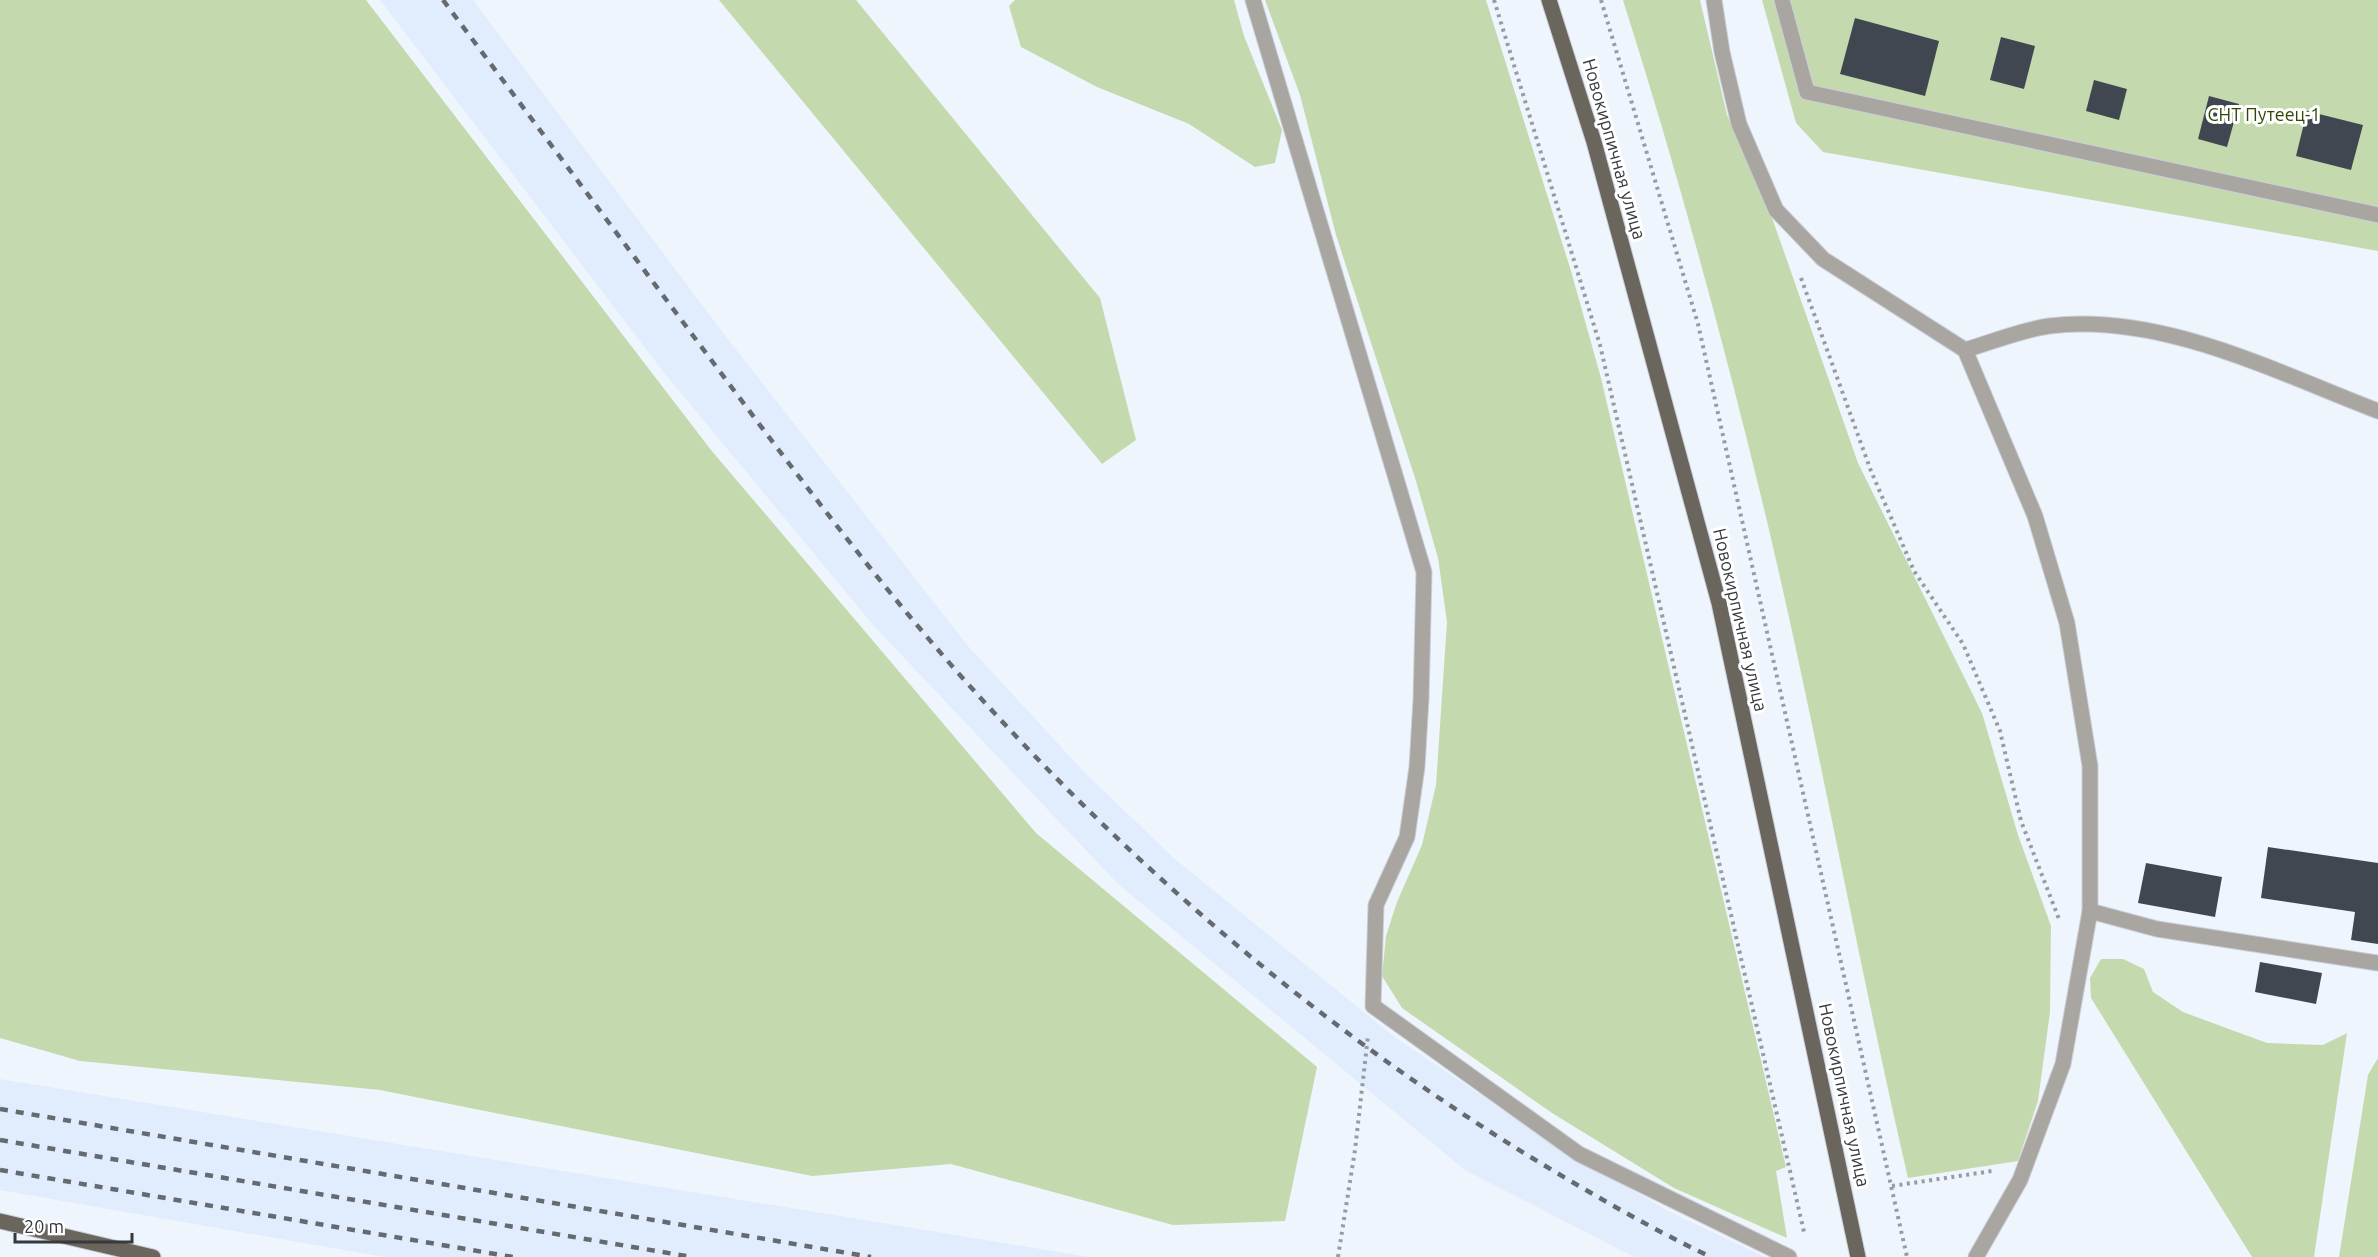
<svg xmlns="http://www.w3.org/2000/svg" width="2378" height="1257" font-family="Ubuntu,sans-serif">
	<rect width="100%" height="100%" fill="#eff5fd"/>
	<g fill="#e1ecfd">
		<polygon points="380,0 473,0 727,338 968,646 1086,774 1176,860 1396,1038 1548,1140 1668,1211 1765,1257 1634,1257 1465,1170 1118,884 874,626 665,374"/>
		<polygon points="0,1079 913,1228 1088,1257 384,1257 0,1190"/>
	</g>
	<g fill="#c4daae">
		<polygon points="0,0 366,0 711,450 1036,833 1317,1067 1285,1221 1173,1225 951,1164 812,1176 380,1090 80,1061 0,1038"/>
		<polygon points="719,0 856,0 1100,298 1136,440 1102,464"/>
		<polygon points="1015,0 1234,0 1244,36 1282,130 1275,163 1255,167 1189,124 1097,87 1021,47 1009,6"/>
		<polygon points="1265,0 1486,0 1571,271 1601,378 1786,1167 1776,1171 1787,1238 1674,1188 1552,1113 1402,1008 1382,976 1386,936 1397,902 1422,845 1436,785 1447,622 1438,558 1416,481 1336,235 1300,95"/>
		<path d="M1623,0H1700L1727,115L1769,209L1858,463L1982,713L2018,835L2051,926L2050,1012L2038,1101L2018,1161L1908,1178C1857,958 1818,736 1766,517C1724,343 1677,170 1623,0Z"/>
		<polygon points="1762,0 2378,0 2378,251 1823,152 1796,123"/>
		<polygon points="2101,959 2123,959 2144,969 2153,992 2183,1012 2267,1043 2323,1045 2347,1033 2314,1257 2252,1257 2091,998 2090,978"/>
		<polygon points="2378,1058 2378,1257 2339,1257 2368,1075"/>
	</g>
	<g fill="#414750">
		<polygon points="1855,18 1939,41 1925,96 1840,74"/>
		<polygon points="2001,37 2035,46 2024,89 1990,80"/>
		<polygon points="2094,80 2127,89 2119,120 2086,111"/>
		<polygon points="2209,96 2239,104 2227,147 2198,139"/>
		<polygon points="2307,111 2363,125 2351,170 2296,156"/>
		<polygon points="2268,847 2378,863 2378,944 2351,940 2355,912 2261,898"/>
		<polygon points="2146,863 2222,877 2215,917 2138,903"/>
		<polygon points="2260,962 2322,973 2316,1004 2255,992"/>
	</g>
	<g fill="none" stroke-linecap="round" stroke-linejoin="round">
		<g stroke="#cacfd7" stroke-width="17">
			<g id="minor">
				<polyline points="1253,0 1424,572 1421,699 1417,767 1407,837 1376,905 1373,1006 1579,1154 1789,1257"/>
				<polyline points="1714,0 1722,52 1739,124 1776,210 1823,259 1965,350 2035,516 2067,623 2090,766 2090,911 2063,1064 2020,1180 1976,1257"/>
				<polyline points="1782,0 1807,92 2378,215"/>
				<path d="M1965,350C1992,342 2021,330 2049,326C2160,312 2276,372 2378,411"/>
				<polyline points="2090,911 2157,929 2378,963"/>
			</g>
		</g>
		<g stroke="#cacfd7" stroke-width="17">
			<g id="major">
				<polyline points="1549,0 1594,142 1719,603 1858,1257"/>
				<polyline points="0,1221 153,1257"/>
			</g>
		</g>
		<g stroke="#979ca2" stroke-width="4" stroke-dasharray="3 4.5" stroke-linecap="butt">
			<polyline points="1494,0 1600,345 1804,1232"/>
			<polyline points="1601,0 1698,324 1907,1257"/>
			<polyline points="1801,278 1871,471 1914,571 1963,644 2000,731 2021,821 2059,919"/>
			<polyline points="1892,1186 1992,1171"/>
			<polyline points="1338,1257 1355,1150 1368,1036"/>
		</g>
		<use href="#minor" stroke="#a9a5a1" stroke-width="15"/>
		<use href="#major" stroke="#6a655d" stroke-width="15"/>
		<g stroke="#66696e" stroke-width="4.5" stroke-dasharray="8 8" stroke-linecap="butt">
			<path d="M443,0C532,119 620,238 709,357C792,468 875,580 968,684C1138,874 1333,1039 1552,1170C1604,1201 1656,1231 1711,1257"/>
			<polyline points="0,1109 871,1257"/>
			<polyline points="0,1140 692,1257"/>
			<polyline points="0,1170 513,1257"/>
		</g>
	</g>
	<g text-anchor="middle" stroke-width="6" stroke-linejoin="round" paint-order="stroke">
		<g font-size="18" fill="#2d4800" stroke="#fff">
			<text x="2264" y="121">СНТ Путеец-1</text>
		</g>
		<g font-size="18" fill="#36393d" stroke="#fff">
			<text transform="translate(1614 149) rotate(74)" y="6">Новокирпичная улица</text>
			<text transform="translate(1740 620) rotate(77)" y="6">Новокирпичная улица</text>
			<text transform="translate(1844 1095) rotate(78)" y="6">Новокирпичная улица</text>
		</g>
	</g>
	<path d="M15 1233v9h117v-9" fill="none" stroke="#36393d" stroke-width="3"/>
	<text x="24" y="1233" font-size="18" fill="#36393d" stroke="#ffffff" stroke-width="4.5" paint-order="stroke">20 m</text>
</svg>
